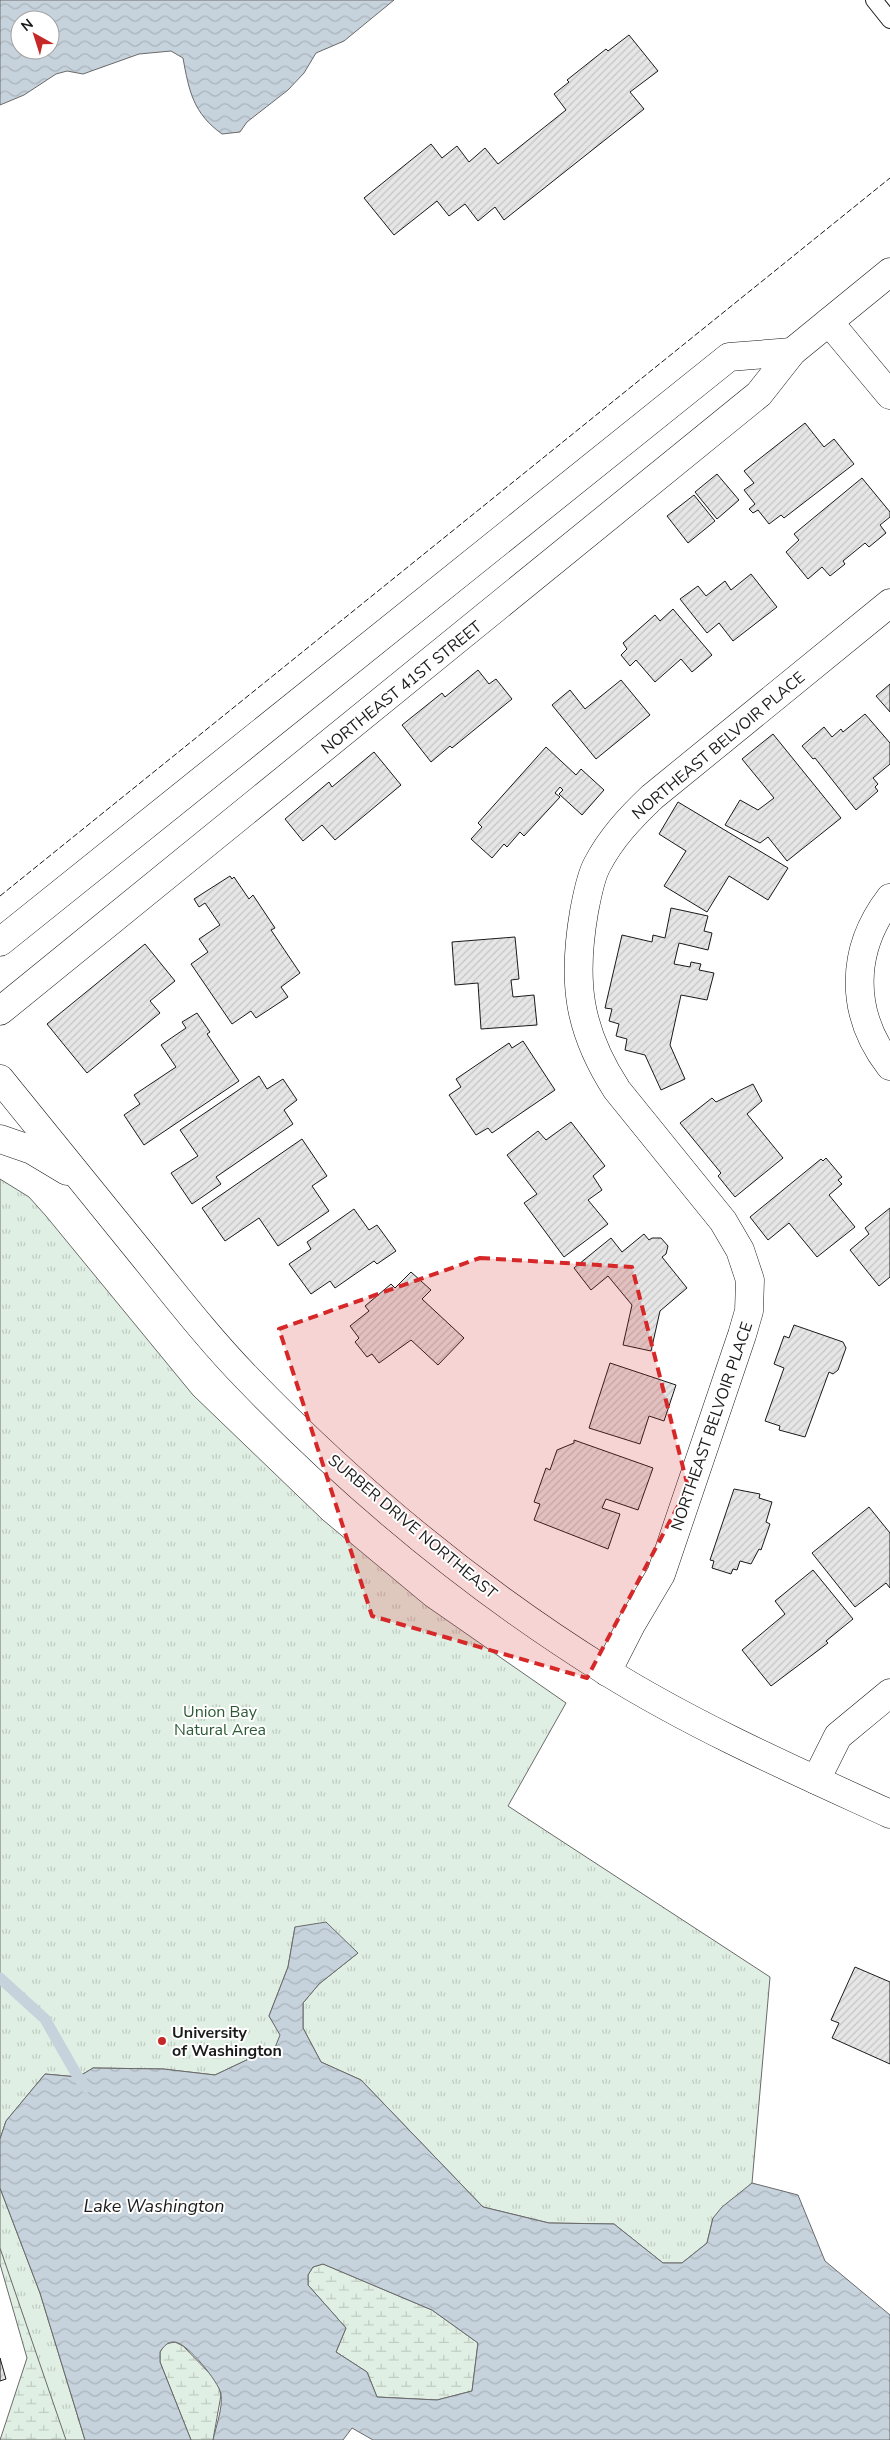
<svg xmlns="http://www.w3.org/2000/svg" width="890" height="2440" font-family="'Nunito Sans',sans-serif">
	<defs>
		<pattern id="wetland-marsh" width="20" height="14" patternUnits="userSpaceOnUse" patternTransform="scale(1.25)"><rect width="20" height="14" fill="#e0efe3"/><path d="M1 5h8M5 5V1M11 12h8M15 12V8" fill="none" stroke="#c0ccc2"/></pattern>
		<pattern id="park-tufts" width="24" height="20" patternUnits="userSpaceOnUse" patternTransform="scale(1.25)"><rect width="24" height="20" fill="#e0efe3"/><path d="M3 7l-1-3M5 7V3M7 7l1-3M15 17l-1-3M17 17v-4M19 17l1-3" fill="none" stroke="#c0ccc2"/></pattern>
		<pattern id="water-waves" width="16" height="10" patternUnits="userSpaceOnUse" patternTransform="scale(1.25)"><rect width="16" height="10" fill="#c6d2dc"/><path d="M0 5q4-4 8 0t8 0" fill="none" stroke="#aab4bc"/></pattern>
		<pattern id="building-hatch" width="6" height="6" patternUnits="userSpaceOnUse" patternTransform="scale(1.25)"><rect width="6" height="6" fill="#e6e6e6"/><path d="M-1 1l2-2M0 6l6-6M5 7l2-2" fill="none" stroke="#c5c5c5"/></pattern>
	</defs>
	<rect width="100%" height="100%" fill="#fff"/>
	<g fill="url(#wetland-marsh)" stroke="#6a6a6a">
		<polygon points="0,2188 85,2440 0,2440 27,2358 0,2264"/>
		<polygon points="323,2264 432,2310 478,2343 472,2391 437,2400 377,2397 367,2372 336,2352 346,2328 308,2285 308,2275 313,2267"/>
		<polygon points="175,2342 183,2346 217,2381 221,2395 213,2440 191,2440 160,2362 160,2352 165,2344"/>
	</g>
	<g fill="url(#park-tufts)" stroke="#6a6a6a">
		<polygon points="0,1179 29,1197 46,1216 193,1395 323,1520 425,1605 566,1703 508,1806 770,1977 752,2183 713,2218 707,2243 682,2263 663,2263 614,2224 549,2223 483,2207 361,2080 321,2062 303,2028 303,2003 319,1984 358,1953 295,1927 288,1967 269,2016 281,2035 272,2055 253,2057 215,2075 163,2069 93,2068 78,2077 45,2074 6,2121 0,2139"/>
		<polygon points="0,2188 40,2293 85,2440 66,2440 0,2248"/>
	</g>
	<g fill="url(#water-waves)" stroke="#6a6a6a" fill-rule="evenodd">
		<path d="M0,0H394L344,41L316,53L304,73L288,90L247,122L240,132L222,134C193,113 189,91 183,58L171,51L139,54L83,74L67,71L56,74L24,95L0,105ZM20,20H50V50H20Z"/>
		<path d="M326,1922L358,1953L319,1984L303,2003V2028L321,2062L361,2080L483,2207L549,2223L614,2224L663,2263H682L707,2243L713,2218L722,2207L752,2183L798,2195L825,2261L890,2315V2440H373L352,2428L343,2440H213C216,2426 223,2408 221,2394C219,2382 187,2343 175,2342C168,2341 163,2347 160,2352V2362L191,2440H85L40,2293L0,2188V2139L6,2121L45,2074L78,2077L93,2068L163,2069L215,2075L253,2057L272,2055L280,2035L269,2016L288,1967L295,1927ZM323,2264L432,2310L478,2343L472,2391L437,2400L377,2397L367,2372L336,2352L346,2328L308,2285V2275L313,2267Z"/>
	</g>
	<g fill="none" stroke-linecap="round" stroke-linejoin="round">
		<polyline stroke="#c6d2dc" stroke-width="11" points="0,1978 45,2019 78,2077 86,2087"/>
	</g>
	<g fill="url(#building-hatch)" stroke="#1a1a1a">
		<polygon points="629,35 658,71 630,92 644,109 504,220 495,207 478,221 465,204 449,216 437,201 394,235 364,198 431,144 442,158 457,146 469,162 485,148 498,164 566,110 554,94 569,82 567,80 606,49 608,51"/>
		<polygon points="805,423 824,447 834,439 854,464 784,518 781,515 769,524 758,510 753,513 749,509 755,504 744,490 754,483 744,471"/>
		<polygon points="717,474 739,500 717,519 695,492"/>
		<polygon points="862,478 890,512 890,517 880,525 886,533 869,547 865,543 843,561 845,564 830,576 822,567 808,579 786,552 799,540 794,534"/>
		<polygon points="694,495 715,521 688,543 667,516"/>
		<polygon points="751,574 777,607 733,641 719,623 707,633 680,599 698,586 706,596 725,581 731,590"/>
		<polygon points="673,609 712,655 692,672 681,659 655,682 636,660 630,666 621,655 627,649 623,643 655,615 660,621"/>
		<polygon points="478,670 489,684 496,679 512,699 452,748 450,746 431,762 402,725 442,693 445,697"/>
		<polygon points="621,680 650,715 596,759 552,705 570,690 585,709"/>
		<polygon points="890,684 890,712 876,696"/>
		<polygon points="865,714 890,743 890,764 873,778 878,784 875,787 878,791 856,810 815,758 813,759 802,746 824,727 832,737 841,729 843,732"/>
		<polygon points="773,734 841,818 787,861 768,837 760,843 725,825 740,800 758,810 774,798 742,759"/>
		<polygon points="546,747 576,775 581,769 604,790 582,815 559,794 563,790 560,787 555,793 560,797 524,836 520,832 507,847 504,844 492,858 471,839 482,827 478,823"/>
		<polygon points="374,752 401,785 335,840 322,825 303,841 285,819 329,782 332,787"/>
		<polygon points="678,802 788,868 768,900 729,876 707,912 664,886 686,851 659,834"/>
		<polygon points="230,876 232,879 234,877 249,899 253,895 275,928 271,930 300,973 281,987 288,997 256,1018 251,1011 232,1024 191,964 208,952 199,939 220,925 205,903 199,907 194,899"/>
		<polygon points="671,908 708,916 704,931 712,933 708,950 679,943 674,964 690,967 691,962 701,964 699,970 714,973 707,1000 681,995 670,1045 685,1079 661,1090 645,1055 625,1050 627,1039 616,1036 619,1024 609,1021 612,1009 605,1008 622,935 652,942 653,935 665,938"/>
		<polygon points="515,937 519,979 511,980 513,997 534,995 537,1025 481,1029 478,983 455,985 452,942"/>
		<polygon points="145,944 175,981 150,1001 160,1013 87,1073 47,1024"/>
		<polygon points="197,1013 210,1032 207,1034 239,1081 144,1145 124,1115 140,1104 134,1095 176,1067 161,1045 186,1028 182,1022"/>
		<polygon points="523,1041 555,1090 492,1133 488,1128 476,1135 449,1095 461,1087 456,1079 509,1043 512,1048"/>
		<polygon points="259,1076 267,1089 283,1079 297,1100 284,1110 293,1124 216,1177 221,1184 192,1204 171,1173 198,1156 180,1130"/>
		<polygon points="753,1084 762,1101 747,1114 783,1158 735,1197 718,1176 721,1173 680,1123 712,1098 716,1102"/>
		<polygon points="571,1122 605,1166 593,1176 602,1190 588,1200 608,1224 564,1257 524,1203 537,1194 507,1155 538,1131 546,1140"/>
		<polygon points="302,1139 327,1176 312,1186 329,1211 278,1246 259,1218 225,1241 202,1208"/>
		<polygon points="826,1158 842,1177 838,1180 842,1184 829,1195 855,1227 817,1257 789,1223 768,1240 750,1217 821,1159 823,1161"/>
		<polygon points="890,1208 890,1277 879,1286 850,1250 869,1234 865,1228"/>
		<polygon points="354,1209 369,1230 377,1225 396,1251 377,1264 374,1261 335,1288 330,1281 311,1294 289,1264 311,1249 307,1242"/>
		<polygon points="644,1234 649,1240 652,1238 661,1238 668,1246 666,1254 662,1257 687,1288 660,1311 651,1351 623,1345 632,1305 608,1276 591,1290 574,1268 611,1238 622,1252"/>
		<polygon points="411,1272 431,1290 422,1299 464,1338 438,1365 411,1340 379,1363 372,1354 367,1357 355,1342 359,1338 350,1326 369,1311 365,1306 391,1284 395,1288"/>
		<polygon points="794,1325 843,1342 846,1348 838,1370 833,1374 829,1372 805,1437 779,1430 780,1426 765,1421 784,1368 774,1364 784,1336 789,1338"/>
		<polygon points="610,1363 676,1385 664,1421 649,1416 640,1444 589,1428"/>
		<polygon points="574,1440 653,1468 638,1510 606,1499 602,1508 620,1514 608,1549 534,1520 540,1504 534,1502 546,1468 550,1470 557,1450 574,1443"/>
		<polygon points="734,1489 760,1494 759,1498 772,1502 766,1522 770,1524 761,1550 759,1549 751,1564 740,1561 737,1570 733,1569 731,1574 712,1568 714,1561 710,1560"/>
		<polygon points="869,1507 890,1533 890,1588 886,1583 855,1607 812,1553"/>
		<polygon points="813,1570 853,1619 826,1641 828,1643 771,1686 742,1650 785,1614 775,1601"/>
		<polygon points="855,1967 890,1982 890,2064 832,2038 839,2023 831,2020"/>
		<polygon points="0,2358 6,2379 0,2381"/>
	</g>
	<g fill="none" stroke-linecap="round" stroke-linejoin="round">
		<g stroke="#1a1a1a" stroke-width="18">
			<polyline id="lane" points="874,0 890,20"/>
		</g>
		<g stroke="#1a1a1a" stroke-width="29">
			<g id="street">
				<polyline points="829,322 890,395"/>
				<path d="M890,898C850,950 849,1013 890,1066"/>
				<path d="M0,1079C47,1137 94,1195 141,1253C175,1295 209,1339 247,1378C354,1489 476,1590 606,1671C696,1727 794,1770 890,1814"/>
				<polyline points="0,1139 32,1150 67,1171"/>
				<path d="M607,1672L632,1623L661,1574L742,1335L749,1311L750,1280L740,1250L723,1221L617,1090C578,1030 572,982 584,912C587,897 590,878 597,865C611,838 630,818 652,797L890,603"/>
				<polyline points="816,1780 838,1736 890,1693"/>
			</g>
		</g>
		<g stroke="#1a1a1a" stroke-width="29">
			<g id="secondary">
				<polyline points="0,942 729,357 792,352"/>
				<polyline points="0,1011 759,394 792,352 890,272"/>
			</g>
		</g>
		<use href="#lane" stroke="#fff" stroke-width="16"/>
		<use href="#street" stroke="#fff" stroke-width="28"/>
		<use href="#secondary" stroke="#fff" stroke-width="28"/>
		<polyline stroke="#1a1a1a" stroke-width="1" stroke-dasharray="6 2.5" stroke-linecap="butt" points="0,896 890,178"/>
	</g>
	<path fill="#d62828" fill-opacity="0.2" stroke="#d62828" stroke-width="4" stroke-dasharray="10 6" stroke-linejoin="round" d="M480,1258L632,1267L688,1487L587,1678L372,1616L279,1329Z"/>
	<circle fill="#c62828" stroke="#fff" stroke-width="2" cx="162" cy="2041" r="5"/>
	<g text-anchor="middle" stroke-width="4" stroke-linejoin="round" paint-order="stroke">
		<g font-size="16" fill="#1a1a1a" stroke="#fff">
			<text transform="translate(401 687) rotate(-39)" y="6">NORTHEAST 41ST STREET</text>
			<text transform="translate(718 745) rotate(-40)" y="6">NORTHEAST BELVOIR PLACE</text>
			<text transform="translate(711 1426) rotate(-71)" y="6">NORTHEAST BELVOIR PLACE</text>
			<text transform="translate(413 1526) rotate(40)" y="6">SURBER DRIVE NORTHEAST</text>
		</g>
		<g font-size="16" fill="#2b5a34" stroke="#fff">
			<text x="220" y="1717">Union Bay<tspan x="220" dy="18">Natural Area</tspan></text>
		</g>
		<g font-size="16" font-weight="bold" fill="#1a1a1a" stroke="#fff" text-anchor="start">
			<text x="172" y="2038">University<tspan x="172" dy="18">of Washington</tspan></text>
		</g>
		<g font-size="18" font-style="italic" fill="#1a1a1a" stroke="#fff">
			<text x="154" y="2212">Lake Washington</text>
		</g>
	</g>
	<g transform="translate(35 35) rotate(321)"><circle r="24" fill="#ffffff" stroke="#a3a3a3"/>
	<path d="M0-4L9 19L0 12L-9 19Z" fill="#c62828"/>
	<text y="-8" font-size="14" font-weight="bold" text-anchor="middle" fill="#1a1a1a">N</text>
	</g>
</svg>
